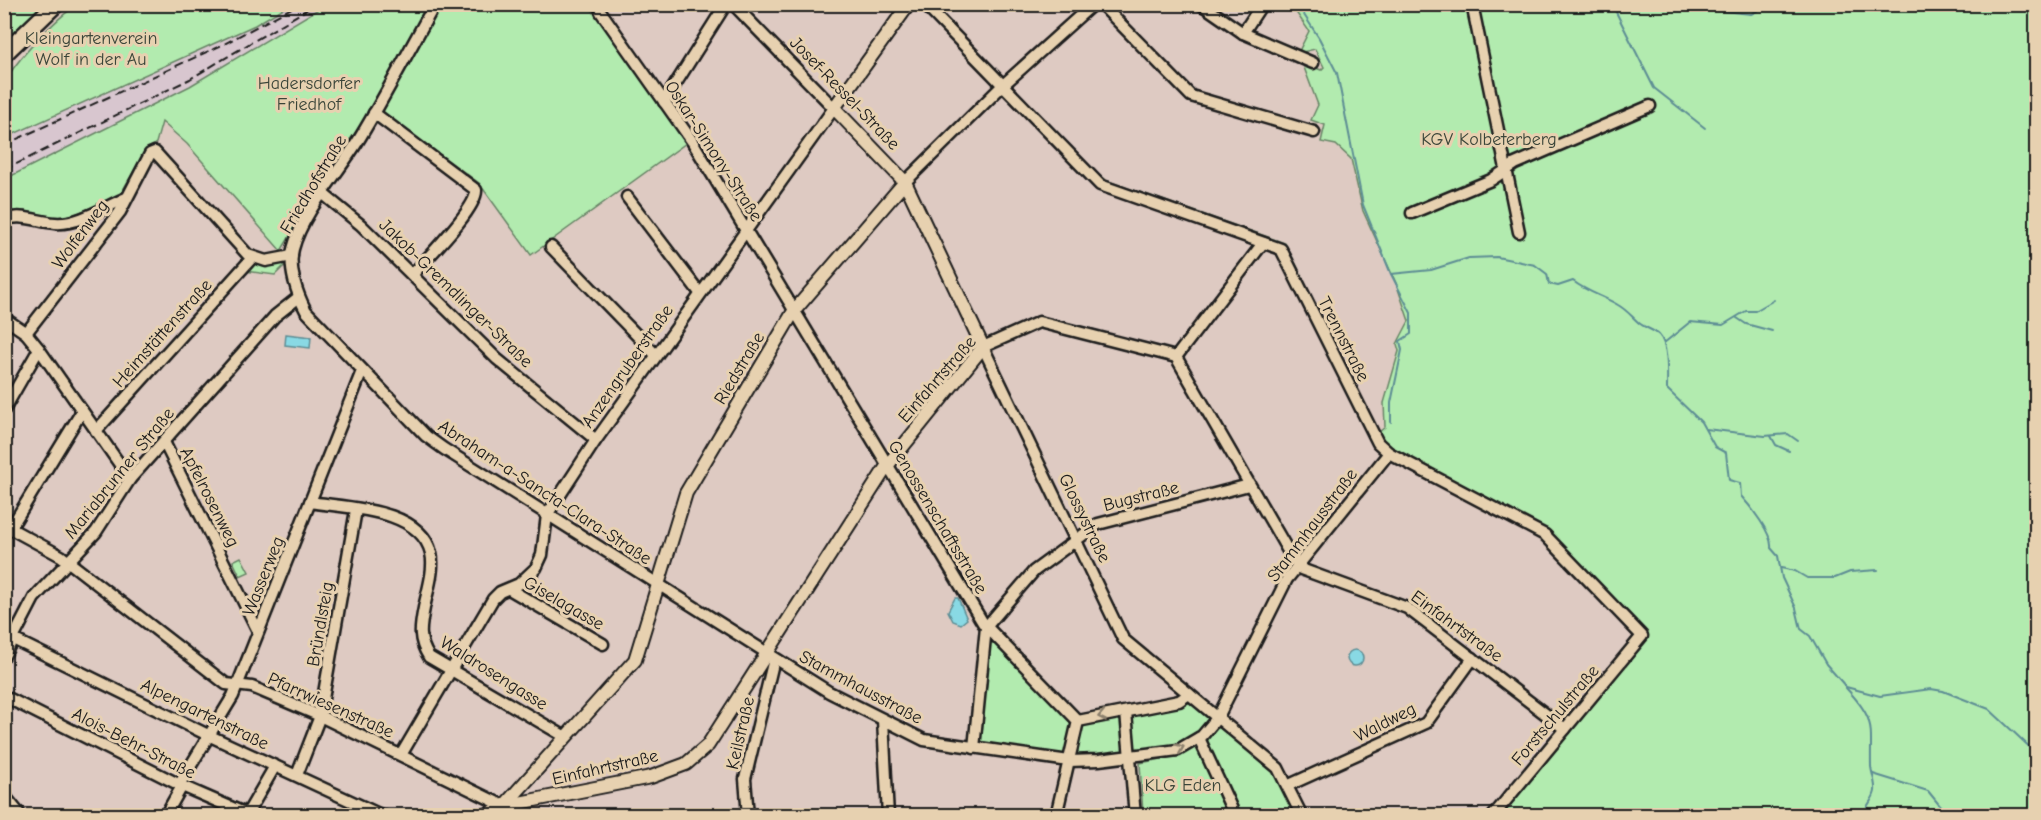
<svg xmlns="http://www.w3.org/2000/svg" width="2041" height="820" font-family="'Comic Neue',sans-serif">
	<rect width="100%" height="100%" fill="#decac2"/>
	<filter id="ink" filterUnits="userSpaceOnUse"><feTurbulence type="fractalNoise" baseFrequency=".0167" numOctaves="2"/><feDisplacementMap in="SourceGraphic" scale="12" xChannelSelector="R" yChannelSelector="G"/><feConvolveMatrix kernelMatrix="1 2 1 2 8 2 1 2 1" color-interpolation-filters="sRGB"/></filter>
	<g filter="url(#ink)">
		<polygon fill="#d8c6cf" points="289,5 325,5 190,86 5,179 5,138 255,25"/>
		<g fill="#b2ebaf" stroke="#678466" stroke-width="1.5">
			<polygon points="5,5 45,5 5,43"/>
			<path d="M77,5V4L289,5L255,25L5,138C4,125 1,93 5,82C15,61 57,17 77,5Z"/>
			<polygon points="325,5 428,5 360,127 317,181 319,188 281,251 187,144 162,122 156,143 146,150 120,195 64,219 23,212 5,215 5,179 190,86"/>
			<polygon points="441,5 589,5 686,143 531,255 479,183 382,112"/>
			<polygon points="1291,5 2036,5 2036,815 1499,815 1647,637 1547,532 1381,442 1314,306 1316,305 1379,432 1385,427 1384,403 1399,351 1397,344 1409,321 1396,283 1363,211 1351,159 1336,145 1321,142 1325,125 1311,120 1318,105 1302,62 1321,70 1324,67 1315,49 1298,53 1309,31"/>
			<polygon points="1100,176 1105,180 1285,243 1303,278 1285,248 1104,183"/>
			<polygon points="283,263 284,266 275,275 245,271 255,264 266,266"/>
			<polygon points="241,557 249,572 240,576 233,561"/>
			<polygon points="989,642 998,643 1073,721 1068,753 1062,757 979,744"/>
			<path d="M1191,702L1211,718C1197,747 1164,747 1136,751L1131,719L1133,715Z"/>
			<polygon points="1114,718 1123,722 1123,753 1077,755 1082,726"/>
			<polygon points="1217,728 1222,728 1276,774 1295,815 1239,815 1206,742"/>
			<polygon points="1196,746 1199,747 1230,815 1143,815 1140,763 1172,757"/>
		</g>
		<g fill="#89d9e4" stroke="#5d8d94" stroke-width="1.5">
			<polygon points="286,334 311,337 310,348 285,345"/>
			<polygon points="955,598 958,598 967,619 961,624 953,621 948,611"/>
			<circle cx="1355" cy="658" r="8"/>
		</g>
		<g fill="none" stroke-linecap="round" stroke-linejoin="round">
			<g stroke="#5d8d94" stroke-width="2">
				<polyline points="1297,4 1319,38 1337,73 1363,205 1391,274 1411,313 1411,334 1400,341 1402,350 1391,403 1391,422"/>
				<polyline points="1612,4 1654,88 1705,128"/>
				<polyline points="1658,4 1751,14 1770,4"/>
				<path d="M1391,274L1431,270L1469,258L1497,257L1535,265L1547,274L1549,284L1558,286L1573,281C1587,292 1603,296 1618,305C1627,310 1632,317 1639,323C1645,328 1654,330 1659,335C1669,345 1667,376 1667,389L1701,422L1715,447L1726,453L1729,480L1740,483L1741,496C1750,506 1773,534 1771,548L1778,556L1782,578L1796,608L1801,629L1810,636L1826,664L1846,687L1880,696L1931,689L1943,691L1989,709L2036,753"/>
				<polyline points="1737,318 1746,324 1772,331"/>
				<polyline points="1664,343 1690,322 1723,325 1746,311 1755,311 1774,300"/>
				<polyline points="1706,429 1765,436 1788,434 1798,441"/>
				<polyline points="1771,436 1776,445 1789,451"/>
				<polyline points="1781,568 1795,571 1807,578 1835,578 1850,572 1878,570"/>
				<path d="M1846,688C1877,721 1870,726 1871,767C1872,775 1876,783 1875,791C1874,800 1865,805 1864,816"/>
				<polyline points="1873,774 1928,791 1941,807"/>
				<polyline points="510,814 512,816"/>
			</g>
			<g stroke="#1c1c1c" stroke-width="15">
				<g id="minor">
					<path d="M435,4C410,48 387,93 361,136C341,170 303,211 293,249C288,268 297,294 306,311L426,436L444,449L829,692L924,740L1069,761L1099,760L1178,750L1202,736L1218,717L1287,579L1389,453"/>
					<polyline points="924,4 1100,185 1281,249 1378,443 1389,453 1545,535 1642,636 1493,816"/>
					<polyline points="1101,4 1191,96 1314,132"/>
					<polyline points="1201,4 1243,33 1313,63"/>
					<polyline points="1472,4 1519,232"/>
					<polyline points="601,12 692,141 983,623 1078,721"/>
					<polyline points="1243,33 1262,4"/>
					<polyline points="664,102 726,4"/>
					<path d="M374,113L476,190C478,208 425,260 412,275"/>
					<polyline points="905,182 1002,86 1093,4"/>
					<polyline points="322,193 361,225 497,359 596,440"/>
					<polyline points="627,197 700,293"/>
					<polyline points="1412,213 1491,180 1515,164 1650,106"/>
					<path d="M4,220C22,213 38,222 55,223C78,225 105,207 126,198"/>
					<polyline points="551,247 656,355"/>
					<polyline points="4,318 26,333 39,349 130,479"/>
					<polyline points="26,333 120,212 150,154 155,152 248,255 266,261 292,256"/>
					<polyline points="1176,357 1263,243"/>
					<polyline points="4,410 39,349"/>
					<polyline points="96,431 252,258"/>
					<polyline points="164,442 258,631"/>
					<path d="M310,502C347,508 420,508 431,553C435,570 427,592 424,608C420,628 418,640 429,657L564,736"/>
					<polyline points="4,525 61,556 226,684 252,687 320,716 504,806"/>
					<polyline points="10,529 82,411"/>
					<polyline points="509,589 603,644"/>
					<polyline points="13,639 208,735 383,816"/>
					<polyline points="4,656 34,598 96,532 130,479 275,316 299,297"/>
					<polyline points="4,696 182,786 251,816"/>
					<polyline points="1126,712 1135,816"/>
					<polyline points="883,720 888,816"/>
					<polyline points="1078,721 1179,701 1189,694"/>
					<polyline points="1199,738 1235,816"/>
					<polyline points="974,748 986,627 1034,571 1098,524 1249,485"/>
					<polyline points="401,755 493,599 500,592 519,584 536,568 542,555 547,515 596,440 834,108 733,4"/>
					<polyline points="297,775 320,716 356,510"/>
					<polyline points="179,785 233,696 362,371"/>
					<polyline points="1289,785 1426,723 1473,658"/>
					<polyline points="4,795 21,816"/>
					<polyline points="165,816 182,786"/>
					<polyline points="246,816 275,766"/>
					<polyline points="748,816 745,779 774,659"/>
					<polyline points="1056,816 1078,721"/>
					<polyline points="1302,816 1278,768 1123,639 983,347 1039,322 1176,357 1291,556 1301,569 1407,608 1565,729"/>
				</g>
			</g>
			<g stroke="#1c1c1c" stroke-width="16">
				<g id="tertiary">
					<polyline points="504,806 635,660 686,493 794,311 905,182"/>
					<polyline points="484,816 504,806 651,777 686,764 708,745 887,466 983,347 905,182 834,108 909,4"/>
				</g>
			</g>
			<g stroke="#1c1c1c" stroke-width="20">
				<polyline id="secondary" points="4,54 56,4"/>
			</g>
			<use href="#minor" stroke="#e7d1b0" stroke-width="10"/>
			<use href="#tertiary" stroke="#e7d1b0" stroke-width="12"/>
			<use href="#secondary" stroke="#e7d1b0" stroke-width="15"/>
			<g stroke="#1c1c1c" stroke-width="2" stroke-dasharray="9 4.5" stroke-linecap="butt">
				<polyline points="4,145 222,45 299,4"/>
				<polyline points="4,170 190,79 316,4"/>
			</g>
		</g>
		<defs><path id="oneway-chevron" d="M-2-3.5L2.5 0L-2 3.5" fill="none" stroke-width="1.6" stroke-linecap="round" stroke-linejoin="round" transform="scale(1.5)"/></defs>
		<g stroke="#8c806d">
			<use href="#oneway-chevron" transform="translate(1102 716) rotate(169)"/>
			<use href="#oneway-chevron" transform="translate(1180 748) rotate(-22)"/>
		</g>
	</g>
	<g text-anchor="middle" stroke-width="6" stroke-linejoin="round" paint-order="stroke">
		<g font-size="18" fill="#3a4539" stroke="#e7d1b0">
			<text x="91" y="44">Kleingartenverein<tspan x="91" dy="21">Wolf in der Au</tspan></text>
			<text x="309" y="89">Hadersdorfer<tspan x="309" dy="21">Friedhof</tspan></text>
			<text x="1489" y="145">KGV Kolbeterberg</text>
			<text x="1183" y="791">KLG Eden</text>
		</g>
		<g font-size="18" fill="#1c1c1c" stroke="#e7d1b0">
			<text transform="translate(845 93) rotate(46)" y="6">Josef-Ressel-Straße</text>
			<text transform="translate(714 151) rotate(57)" y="6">Oskar-Simony-Straße</text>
			<text transform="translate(313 184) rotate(-59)" y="6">Friedhofstraße</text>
			<text transform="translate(80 234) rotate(-53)" y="6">Wolfenweg</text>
			<text transform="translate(456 293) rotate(44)" y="6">Jakob-Gremdlinger-Straße</text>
			<text transform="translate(162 333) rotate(-48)" y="6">Heimstättenstraße</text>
			<text transform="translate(1344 339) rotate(63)" y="6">Trennstraße</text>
			<text transform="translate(627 366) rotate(-55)" y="6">Anzengruberstraße</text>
			<text transform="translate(739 368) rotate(-59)" y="6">Riedstraße</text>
			<text transform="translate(937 379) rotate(-49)" y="6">Einfahrtstraße</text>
			<text transform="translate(119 473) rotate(-51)" y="6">Mariabrunner Straße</text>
			<text transform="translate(545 492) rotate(33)" y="6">Abraham-a-Sancta-Clara-Straße</text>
			<text transform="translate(1141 496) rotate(-14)" y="6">Bugstraße</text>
			<text transform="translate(210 497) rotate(63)" y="6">Apfelrosenweg</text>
			<text transform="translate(938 517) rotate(59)" y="6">Genossenschaftsstraße</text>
			<text transform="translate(1085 518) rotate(64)" y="6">Glossystraße</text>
			<text transform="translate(1312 525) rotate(-53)" y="6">Stammhausstraße</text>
			<text transform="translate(263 576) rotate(-68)" y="6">Wasserweg</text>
			<text transform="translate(564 603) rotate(30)" y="6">Giselagasse</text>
			<text transform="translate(320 624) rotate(-80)" y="6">Bründlsteig</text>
			<text transform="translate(1457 626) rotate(36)" y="6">Einfahrtstraße</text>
			<text transform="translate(494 673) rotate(32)" y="6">Waldrosengasse</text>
			<text transform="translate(861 687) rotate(28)" y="6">Stammhausstraße</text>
			<text transform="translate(331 705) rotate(24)" y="6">Pfarrwiesenstraße</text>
			<text transform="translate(205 714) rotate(26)" y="6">Alpengartenstraße</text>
			<text transform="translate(1555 715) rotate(-50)" y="6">Forstschulstraße</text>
			<text transform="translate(1385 722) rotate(-27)" y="6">Waldweg</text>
			<text transform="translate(740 733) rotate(-77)" y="6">Keilstraße</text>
			<text transform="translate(134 743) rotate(27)" y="6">Alois-Behr-Straße</text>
			<text transform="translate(605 767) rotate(-13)" y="6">Einfahrtstraße</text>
		</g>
	</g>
	<rect width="2041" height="820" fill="none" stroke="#e7d1b0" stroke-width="24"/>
	<rect x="12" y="12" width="2017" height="796" fill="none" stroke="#1c1c1c" stroke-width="2" filter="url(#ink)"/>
</svg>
